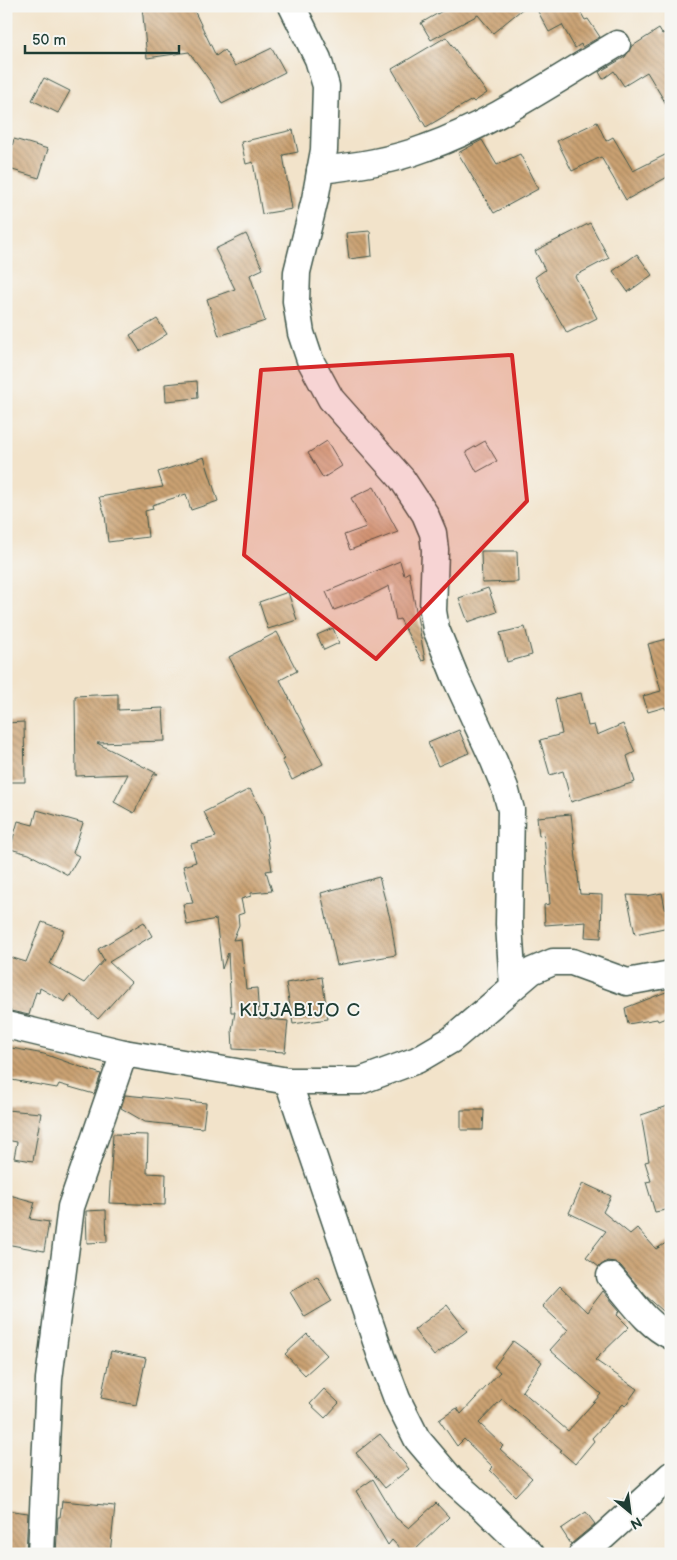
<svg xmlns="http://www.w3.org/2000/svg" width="677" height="1560" font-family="'Balsamiq Sans',sans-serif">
	<defs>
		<pattern id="building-back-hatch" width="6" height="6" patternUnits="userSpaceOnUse" patternTransform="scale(1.25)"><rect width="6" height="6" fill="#caa172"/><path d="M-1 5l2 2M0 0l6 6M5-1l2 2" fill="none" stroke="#a3845e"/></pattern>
	</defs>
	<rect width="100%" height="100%" fill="#f6f6f2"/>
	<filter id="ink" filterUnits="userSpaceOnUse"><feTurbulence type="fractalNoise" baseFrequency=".02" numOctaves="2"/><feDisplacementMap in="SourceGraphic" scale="10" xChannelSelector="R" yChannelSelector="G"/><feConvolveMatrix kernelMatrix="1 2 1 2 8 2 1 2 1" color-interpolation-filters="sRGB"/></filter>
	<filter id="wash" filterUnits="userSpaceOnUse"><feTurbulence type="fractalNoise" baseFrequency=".0096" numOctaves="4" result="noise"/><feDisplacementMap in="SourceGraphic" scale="20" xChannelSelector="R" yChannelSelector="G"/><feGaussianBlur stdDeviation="1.12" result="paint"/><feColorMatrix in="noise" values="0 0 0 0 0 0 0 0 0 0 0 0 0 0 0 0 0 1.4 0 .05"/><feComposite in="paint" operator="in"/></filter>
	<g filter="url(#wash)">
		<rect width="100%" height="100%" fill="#f2e3ca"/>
		<g id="blocks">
			<g fill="url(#building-back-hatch)">
				<polygon points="142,6 192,6 216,56 224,50 235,66 272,48 285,72 222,104 212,84 189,52 147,58"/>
				<polygon points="451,6 526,6 493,33 478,15 431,40 421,23"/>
				<polygon points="535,6 577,6 585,20 588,19 600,37 582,47 581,44 575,48 562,25 549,32"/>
				<polygon points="659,29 662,34 671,30 671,112 647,72 624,86 614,71 603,79 599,72 625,57 631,47"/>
				<polygon points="446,37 487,93 474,102 472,100 426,127 392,69"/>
				<polygon points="44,78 70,91 58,113 32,100"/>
				<polygon points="597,122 606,141 613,137 633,171 671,152 671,175 626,200 601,157 572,171 557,141"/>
				<polygon points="293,130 298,152 283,155 292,209 262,214 253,162 246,164 241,142"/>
				<polygon points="14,139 48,149 39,178 6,168"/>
				<polygon points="482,140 497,165 520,154 538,189 494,213 458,153"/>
				<polygon points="590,223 609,258 575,276 597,318 567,333 535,277 545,270 535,251"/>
				<polygon points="370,231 372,256 349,259 346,233"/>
				<polygon points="246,234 263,269 250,275 265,321 219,336 207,299 235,289 215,249"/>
				<polygon points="637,254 652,275 628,292 613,271"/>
				<polygon points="157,319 167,334 140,351 130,335"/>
				<polygon points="197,381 198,398 166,401 165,384"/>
				<polygon points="327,441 342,466 323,478 308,453"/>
				<polygon points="485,441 497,461 477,472 466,452"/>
				<polygon points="204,457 218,501 191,510 186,494 152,505 153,509 145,511 148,537 108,542 105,515 99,497 163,487 158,472"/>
				<polygon points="374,487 398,532 350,550 344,535 366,527 351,498"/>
				<polygon points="481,551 517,551 518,582 482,583"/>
				<polygon points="400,561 404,575 409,572 425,660 422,661 400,619 396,620 389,586 363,599 334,610 326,592"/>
				<polygon points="488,588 497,612 468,622 459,598"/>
				<polygon points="288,592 297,620 268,629 259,602"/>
				<polygon points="525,627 532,655 507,662 500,633"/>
				<polygon points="333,628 339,643 324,650 317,635"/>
				<polygon points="277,632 297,671 280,680 323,764 292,780 282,760 284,759 229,657"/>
				<polygon points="671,638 671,709 666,710 665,707 648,712 643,696 661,691 648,644"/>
				<polygon points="581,693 588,726 594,725 597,735 623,724 635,752 627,756 635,782 571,802 563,771 550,775 540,740 562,734 555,699"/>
				<polygon points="118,694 118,710 163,708 165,741 97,743 158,774 154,774 134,813 114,802 128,774 76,776 75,696"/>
				<polygon points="24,722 25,782 6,782 6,723"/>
				<polygon points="459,730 469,753 438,766 428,743"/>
				<polygon points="250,789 263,814 272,870 266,871 272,891 251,893 251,896 241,899 244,913 238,915 239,925 233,940 241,939 246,989 257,988 259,1018 288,1021 285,1052 233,1049 232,1030 235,1012 231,1012 228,953 222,969 216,919 187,925 183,904 193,903 183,866 196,862 191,844 216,837 204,812"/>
				<polygon points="37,810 83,823 73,853 79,856 68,875 29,854 10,849 18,821 33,825"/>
				<polygon points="571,814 580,894 602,895 601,938 585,937 586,922 545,925 544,905 550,904 544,835 539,836 537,817"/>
				<polygon points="379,877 391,922 396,955 337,965 321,893"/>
				<polygon points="662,893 669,927 635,934 627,895 647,896"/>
				<polygon points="42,922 64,930 50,964 84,983 104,960 98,949 144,922 152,936 109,962 131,982 98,1019 70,994 65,1002 40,988 39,993 36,992 29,1015 6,1010 6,956 26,962"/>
				<polygon points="322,977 328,1019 293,1024 286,983"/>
				<polygon points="671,990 671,1016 658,1021 657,1019 628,1024 625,1008"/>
				<polygon points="6,1047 44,1054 101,1074 94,1094 59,1084 57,1088 6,1079"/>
				<polygon points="125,1095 206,1103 203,1128 145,1122 121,1108"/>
				<polygon points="671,1105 671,1209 655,1212 646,1182 651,1181 645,1162 649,1161 641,1115"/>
				<polygon points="6,1110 41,1113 33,1161 14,1158 17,1142 6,1140"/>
				<polygon points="461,1110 484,1110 483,1130 461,1130"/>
				<polygon points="113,1134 148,1135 147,1173 166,1174 165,1205 109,1203"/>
				<polygon points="583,1183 611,1196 603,1212 630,1234 637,1228 656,1249 671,1240 671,1318 646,1296 621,1266 615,1262 607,1261 599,1267 586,1257 606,1231 569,1213"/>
				<polygon points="6,1194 35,1202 30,1219 49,1222 44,1251 6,1244"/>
				<polygon points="106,1210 107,1242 87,1243 86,1211"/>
				<polygon points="317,1276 332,1301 305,1317 290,1292"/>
				<polygon points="560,1286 587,1312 603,1291 620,1311 617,1315 629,1327 595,1360 637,1389 625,1406 623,1404 592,1438 594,1441 575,1464 560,1451 562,1450 502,1399 479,1423 503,1446 500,1449 532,1478 515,1496 490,1470 493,1467 464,1439 457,1446 439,1420 457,1408 461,1414 500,1372 494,1367 513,1341 542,1362 522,1391 568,1431 601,1394 550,1350 568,1330 542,1306"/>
				<polygon points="447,1305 467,1331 434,1356 414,1330"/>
				<polygon points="307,1334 327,1355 305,1375 285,1354"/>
				<polygon points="111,1351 146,1358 136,1405 101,1398"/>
				<polygon points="324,1389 339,1403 325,1418 310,1404"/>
				<polygon points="380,1434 409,1469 385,1488 356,1453"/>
				<polygon points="373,1479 396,1518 409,1528 436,1503 449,1517 411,1554 405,1554 392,1540 388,1545 356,1491"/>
				<polygon points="62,1501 115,1506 110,1554 56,1554 58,1517 60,1517"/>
				<polygon points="6,1510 28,1513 26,1554 7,1554 9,1538 6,1537"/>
				<polygon points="586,1512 595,1524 571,1544 561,1529"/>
			</g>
		</g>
	</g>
	<g filter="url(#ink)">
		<use href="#blocks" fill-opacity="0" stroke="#3f564a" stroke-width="1"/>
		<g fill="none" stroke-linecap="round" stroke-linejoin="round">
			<g stroke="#3f564a" stroke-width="29">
				<g id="minor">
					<polyline points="292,6 318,59 326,86 324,150 315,199 297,272 296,301 301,333 310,360 331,399 402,479 425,514 433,533 435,550 433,611 436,629 457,681 494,761 505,788 511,810 509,924 513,987"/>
					<path d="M320,170C356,166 391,161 425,148C493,124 555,80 617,44"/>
					<polyline points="6,1025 124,1053 288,1081 381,1356 397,1399 417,1439 451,1479 485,1509 531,1554"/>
					<polyline points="288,1081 360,1081 417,1060 451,1040 532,971 553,962 572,962 627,982 671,974"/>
					<path d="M610,1276C629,1296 645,1324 671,1336"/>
					<polyline points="41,1554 49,1379 71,1207 124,1053"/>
					<polyline points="582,1554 604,1536 671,1475"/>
				</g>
			</g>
			<use href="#minor" stroke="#fff" stroke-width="26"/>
		</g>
	</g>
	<path fill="#d62828" fill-opacity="0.2" stroke="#d62828" stroke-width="4" stroke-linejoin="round" d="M512,355L527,501L376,659L244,555L261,370Z"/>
	<g text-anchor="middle" stroke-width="4" stroke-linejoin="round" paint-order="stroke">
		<g font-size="19" letter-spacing="1" fill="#1f3d34" stroke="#f6f6f2">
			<text x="300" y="1016">KIJJABIJO C</text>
		</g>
	</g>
	<rect width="677" height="1560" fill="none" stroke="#f6f6f2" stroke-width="25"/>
	<g transform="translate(630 1512) rotate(151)" stroke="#f6f6f2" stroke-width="4" paint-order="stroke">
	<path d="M0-4L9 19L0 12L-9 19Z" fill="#1f3d34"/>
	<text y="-8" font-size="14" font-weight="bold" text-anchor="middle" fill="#1f3d34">N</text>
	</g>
	<path d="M25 45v8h154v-8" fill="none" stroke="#1f3d34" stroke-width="2.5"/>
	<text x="32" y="45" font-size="15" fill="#1f3d34" stroke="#f6f6f2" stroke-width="4" paint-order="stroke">50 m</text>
</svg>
